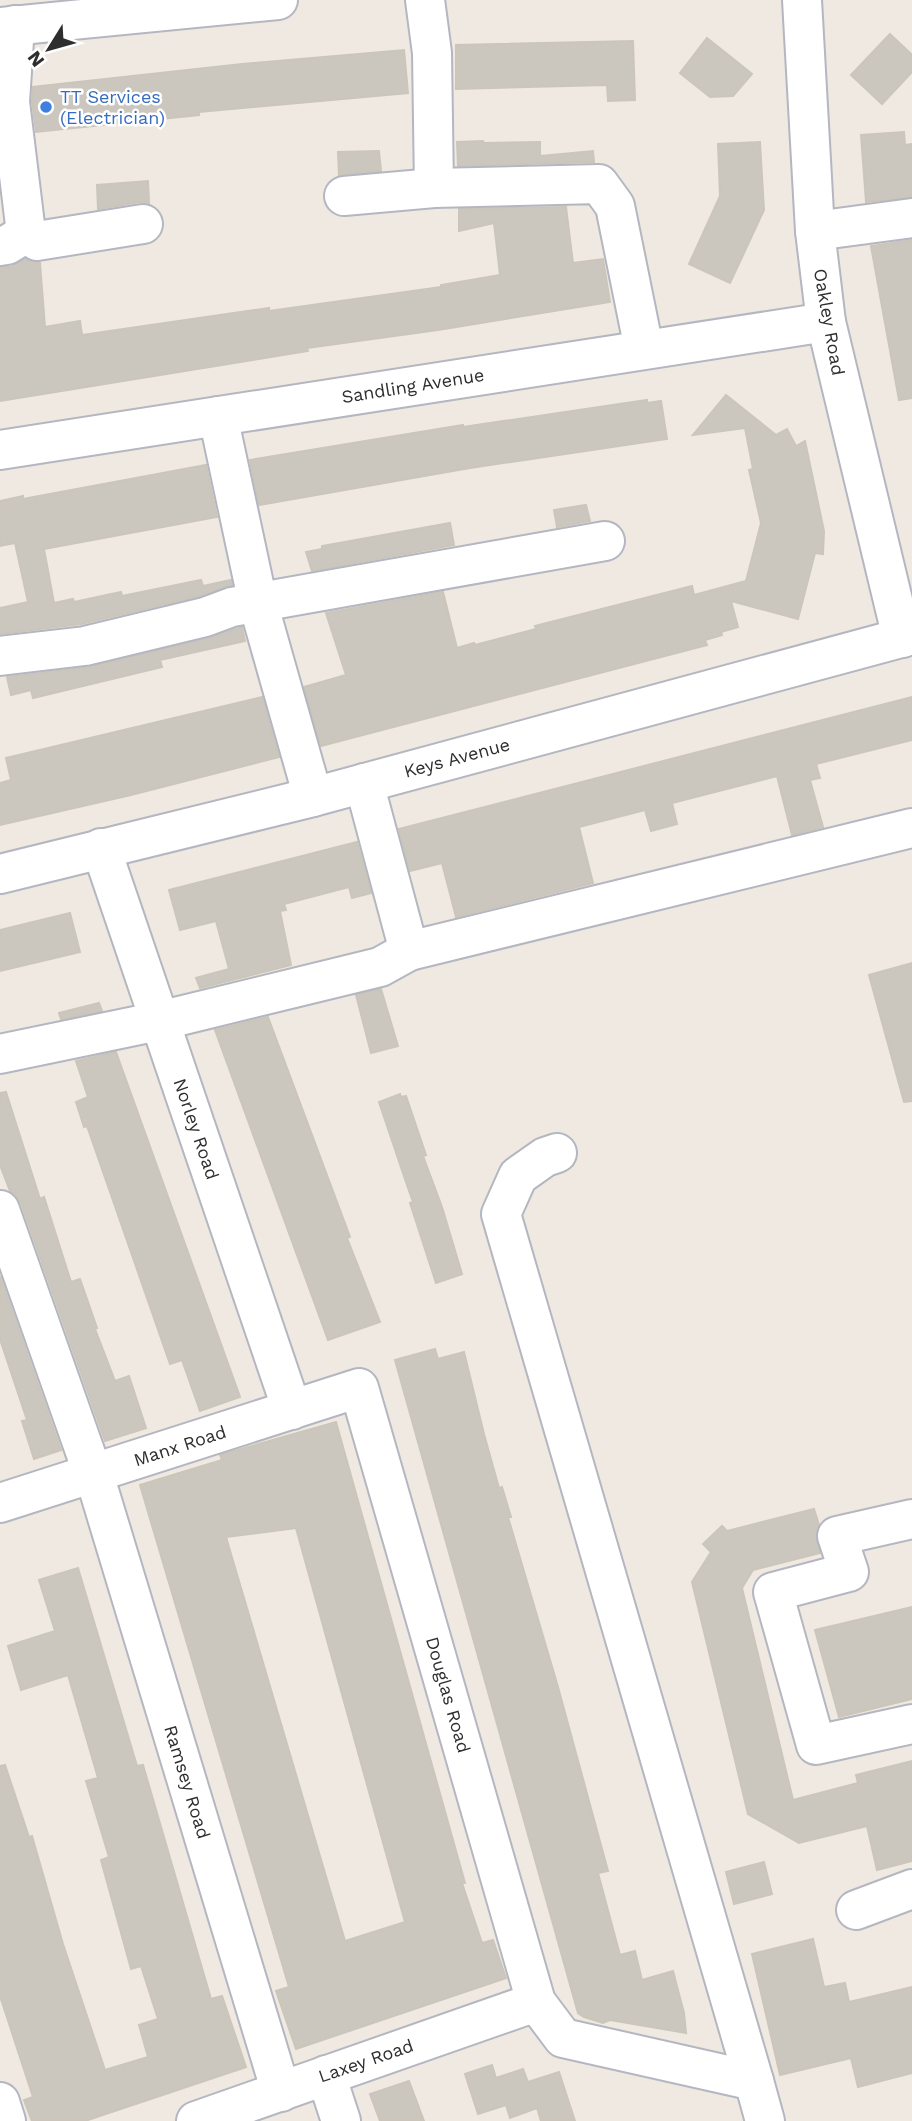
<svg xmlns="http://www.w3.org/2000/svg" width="912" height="2121" font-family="'Work Sans',sans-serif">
	<rect width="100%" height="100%" fill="#efe9e1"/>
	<g fill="#cbc7bf" stroke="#cbc5ba" stroke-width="2" fill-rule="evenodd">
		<polygon points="890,34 912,55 912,72 882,104 851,75"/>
		<polygon points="707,38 752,74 733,96 710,97 680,73"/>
		<polygon points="633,41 635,100 608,101 607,85 456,89 456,45"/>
		<polygon points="404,50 408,93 199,112 199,115 36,132 32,101 33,87 242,64"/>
		<polygon points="904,132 905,145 912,144 912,197 866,202 861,135"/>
		<polygon points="483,141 484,143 540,142 540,156 593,151 594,162 458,166 457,142"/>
		<polygon points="760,142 764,210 730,283 689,264 720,196 718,144"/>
		<polygon points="379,151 381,171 339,175 338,152"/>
		<polygon points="148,181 149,203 140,202 98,209 97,185"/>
		<polygon points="566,207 573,263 603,259 610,302 438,330 307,348 308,351 0,401 0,267 11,267 25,259 40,263 45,327 80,321 82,335 269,308 269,311 441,287 441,285 500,275 494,223 459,231 459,209"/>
		<polygon points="912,240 912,398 899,400 871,246"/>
		<polygon points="726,395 776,435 787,429 796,446 805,441 824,531 823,554 815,553 798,619 731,601 738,627 721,632 722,635 705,640 707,645 321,746 304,687 346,675 326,613 443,592 457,648 474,643 475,645 536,629 535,626 692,586 694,595 746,581 761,523 749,470 753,469 745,428 693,435"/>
		<polygon points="647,400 647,403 661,401 667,439 470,468 259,505 250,460 463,425 463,427"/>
		<polygon points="206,465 217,517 44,549 54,603 73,599 74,602 121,592 122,596 201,580 203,586 231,580 232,585 199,596 81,624 0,634 0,608 28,602 15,543 0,546 0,501 23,496 23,499"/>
		<polygon points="586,505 590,521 557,527 554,510"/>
		<polygon points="450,523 454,545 312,571 306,552 322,549 322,546"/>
		<polygon points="242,627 245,641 160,660 162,667 33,698 31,690 11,695 7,677 90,667 210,638"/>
		<polygon points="262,697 279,757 131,795 0,825 0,783 11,780 6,758"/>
		<polygon points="912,697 912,740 816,764 820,778 810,780 823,827 792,835 777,776 672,803 677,824 651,831 645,810 579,827 593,883 456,917 442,863 410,871 399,829"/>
		<polygon points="357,842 371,893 352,898 349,887 284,904 286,910 280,911 291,965 200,988 196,978 229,969 216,921 180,930 169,890"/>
		<polygon points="70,913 80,952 0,971 0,930"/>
		<polygon points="912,963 912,1101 904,1102 869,975"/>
		<polygon points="381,989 398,1046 371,1053 356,995"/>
		<polygon points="99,1003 102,1011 61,1019 59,1013"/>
		<polygon points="268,1017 350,1237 347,1238 380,1322 328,1340 215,1030"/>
		<polygon points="116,1052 240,1397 200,1411 182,1360 170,1364 87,1126 84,1127 76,1102 88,1097 76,1061"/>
		<polygon points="6,1092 40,1199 44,1197 71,1282 80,1279 97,1328 95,1329 115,1381 129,1376 146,1428 105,1441 21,1203 15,1194 10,1191 0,1165 0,1093"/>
		<polygon points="400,1094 401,1097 406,1096 426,1155 423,1156 442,1207 462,1274 436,1283 410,1203 413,1202 408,1188 379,1102"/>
		<polygon points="0,1276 61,1450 34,1459 22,1421 27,1420 0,1339"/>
		<polygon points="435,1349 438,1359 464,1352 484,1434 499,1488 502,1487 511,1517 508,1517 558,1687 608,1871 598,1873 620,1955 635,1951 642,1980 673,1971 684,2013 686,2033 610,2020 603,2023 584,2017 578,2013 395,1360"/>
		<path d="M336,1422L465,1883H462L482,1943L493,1940L506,1978L296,2049L276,1991L289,1987L140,1485L222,1460L220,1455ZM296,1528L405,1922L345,1941L226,1537Z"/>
		<polygon points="814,1509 819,1525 816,1532 820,1553 753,1570 742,1588 793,1800 858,1783 856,1775 912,1761 912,1861 877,1870 867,1826 799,1843 748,1814 692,1582 711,1552 703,1544 722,1526 727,1531"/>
		<polygon points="78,1568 137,1766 143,1765 211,1999 222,1996 246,2067 85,2121 32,2121 24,2100 33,2097 0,1996 0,1766 5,1765 29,1837 32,1836 63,1944 105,2070 148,2057 139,2025 158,2019 141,1966 131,1969 101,1860 109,1857 86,1781 98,1778 68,1675 21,1690 8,1646 55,1631 39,1580"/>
		<polygon points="912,1607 912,1699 839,1717 815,1630"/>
		<polygon points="764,1862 772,1894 734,1904 726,1872"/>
		<polygon points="813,1939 824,1987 845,1983 849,2002 912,1987 912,2073 858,2087 851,2058 780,2075 752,1954"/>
		<polygon points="492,2065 496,2078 523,2069 528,2082 559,2072 575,2121 541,2121 537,2108 510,2118 506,2105 478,2114 465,2074"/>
		<polygon points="409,2081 424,2121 380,2121 370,2094"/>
	</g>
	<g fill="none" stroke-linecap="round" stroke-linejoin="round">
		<g stroke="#b4b7c1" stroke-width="42">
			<g id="minor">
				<polyline points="425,0 432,53 434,188"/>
				<polyline points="802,0 815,231 826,322 902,638"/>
				<polyline points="15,25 10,102 26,233"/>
				<polyline points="0,27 278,0"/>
				<polyline points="344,196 434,188 599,184 615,206 644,349"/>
				<polyline points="815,231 912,218"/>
				<polyline points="0,246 7,245 26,233 37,241 143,224"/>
				<polyline points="218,416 258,603 313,797"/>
				<polyline points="0,450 826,322"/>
				<polyline points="0,656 85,646 205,617 232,607 605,541"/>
				<polyline points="364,783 409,951 912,828"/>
				<polyline points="101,848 292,1410"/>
				<polyline points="0,874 313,797 912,635"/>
				<polyline points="0,1054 159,1021 380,967 409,951"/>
				<polyline points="557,1153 545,1157 518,1176 501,1214 754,2081"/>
				<polyline points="0,1210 100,1494 281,2092"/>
				<polyline points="0,1503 359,1388 536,2002 563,2038 754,2081 765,2121"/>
				<polyline points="912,1519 837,1536 849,1572 773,1592 816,1745 912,1724"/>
				<polyline points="856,1910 912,1889"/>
				<polyline points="326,2075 341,2121"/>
				<polyline points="0,2102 6,2121"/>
				<polyline points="196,2121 536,2002"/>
			</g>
		</g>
		<use href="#minor" stroke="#fff" stroke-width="38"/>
	</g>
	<circle fill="#3f7fe0" stroke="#fff" stroke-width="2.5" cx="46" cy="107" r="7"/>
	<g text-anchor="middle" stroke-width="5" stroke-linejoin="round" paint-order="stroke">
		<g font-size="18" fill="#366cbe" stroke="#fff" text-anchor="start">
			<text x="60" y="103">TT Services<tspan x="60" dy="21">(Electrician)</tspan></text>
		</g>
		<g font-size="18" fill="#2e2e2e" stroke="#fff">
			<text transform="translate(829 322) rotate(80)" y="6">Oakley Road</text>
			<text transform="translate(413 386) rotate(-9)" y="6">Sandling Avenue</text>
			<text transform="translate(457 758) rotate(-15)" y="6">Keys Avenue</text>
			<text transform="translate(196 1129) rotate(71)" y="6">Norley Road</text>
			<text transform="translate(180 1446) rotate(-18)" y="6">Manx Road</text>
			<text transform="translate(448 1695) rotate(74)" y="6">Douglas Road</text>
			<text transform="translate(187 1782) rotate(73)" y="6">Ramsey Road</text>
			<text transform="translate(366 2061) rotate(-19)" y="6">Laxey Road</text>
		</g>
	</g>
	<g transform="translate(49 49) rotate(233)" stroke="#ffffff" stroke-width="5" paint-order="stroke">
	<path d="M0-5L12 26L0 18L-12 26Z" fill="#2e2e2e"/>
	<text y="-10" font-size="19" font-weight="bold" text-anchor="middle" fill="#2e2e2e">N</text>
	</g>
</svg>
